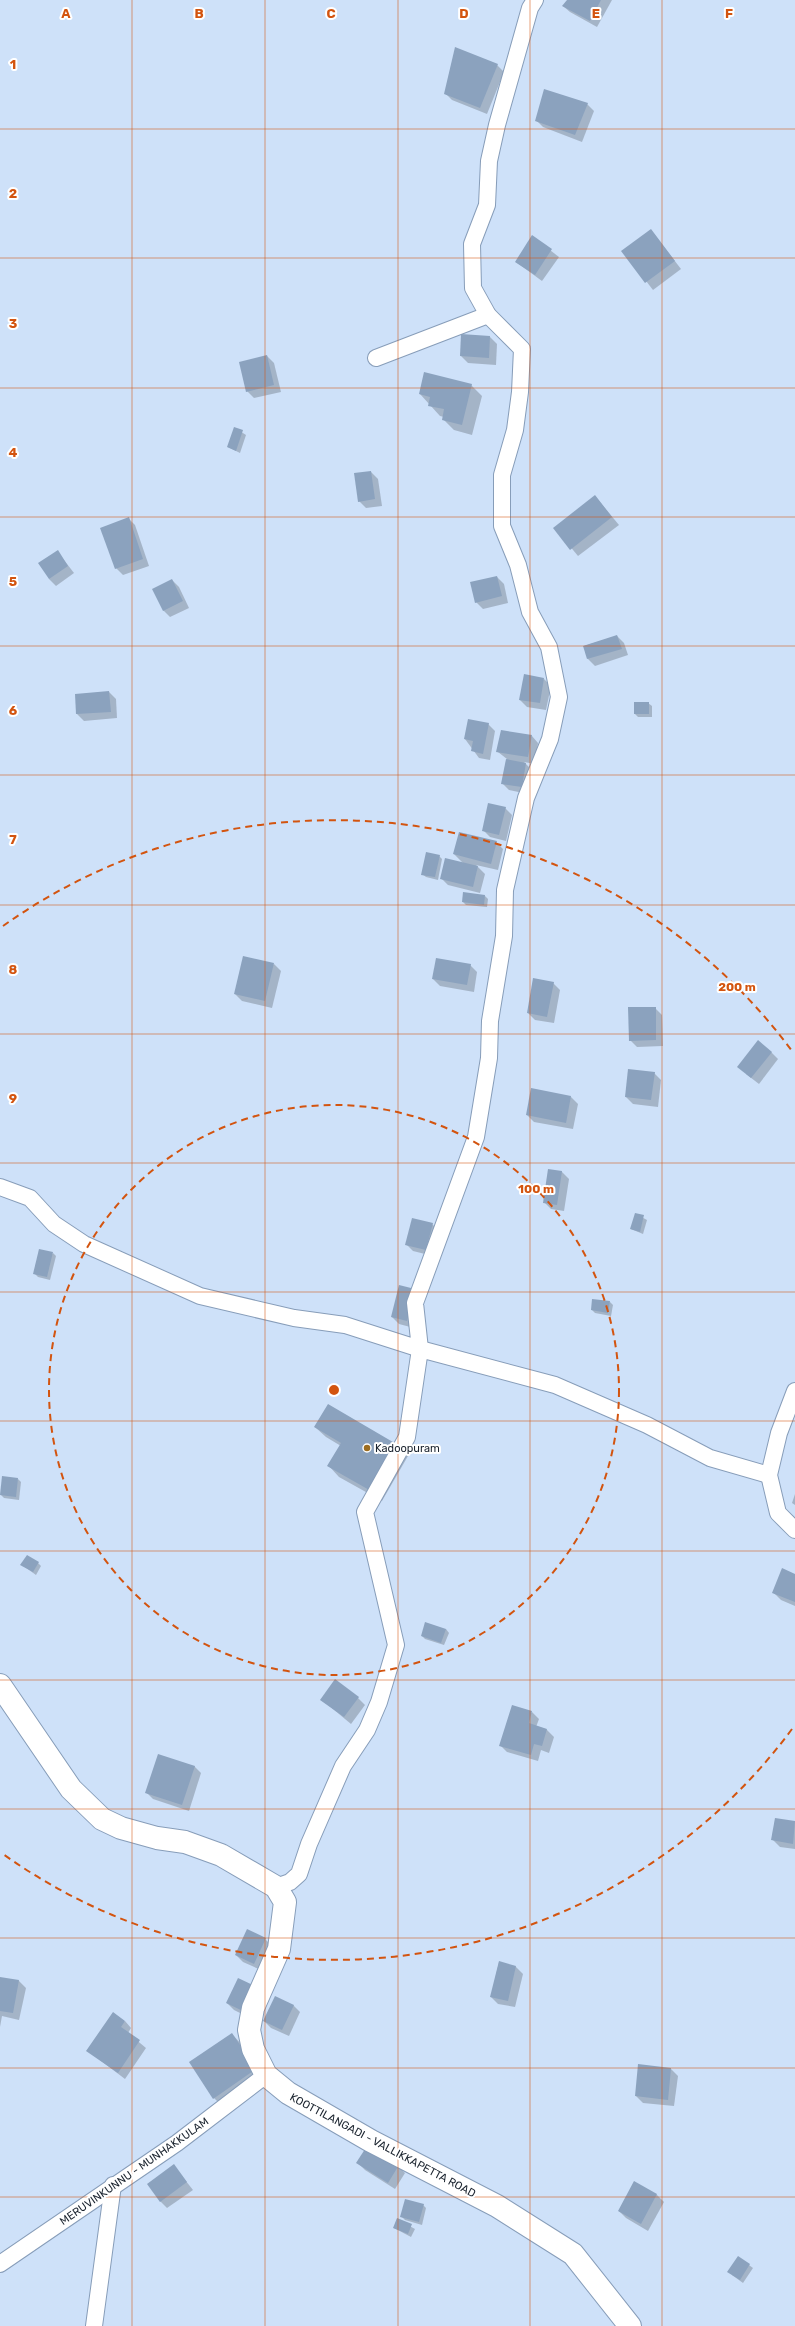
<svg xmlns="http://www.w3.org/2000/svg" width="795" height="2326" font-family="Rubik,sans-serif">
	<rect width="100%" height="100%" fill="#cee1f9"/>
	<g fill="#0003">
		<polygon points="569,0 612,0 597,27 570,12 563,6"/>
		<polygon points="497,65 504,72 487,114 452,100 445,93"/>
		<polygon points="587,104 594,111 582,142 543,127 536,120"/>
		<polygon points="651,230 681,269 653,290 623,251"/>
		<polygon points="533,237 559,257 542,281 516,262"/>
		<polygon points="490,337 497,344 496,365 468,363 461,356"/>
		<polygon points="267,356 274,363 281,392 254,398 247,391"/>
		<polygon points="471,385 482,396 472,435 454,430 443,419 444,417 440,416 420,394"/>
		<polygon points="235,428 246,435 240,453 228,447"/>
		<polygon points="371,472 378,479 382,506 366,508 359,501"/>
		<polygon points="595,496 619,525 578,556 555,528"/>
		<polygon points="128,518 135,525 149,566 123,575 116,568"/>
		<polygon points="57,551 74,573 56,586 49,579"/>
		<polygon points="497,577 504,584 508,603 483,609 476,602"/>
		<polygon points="172,580 179,587 189,608 170,617 163,610"/>
		<polygon points="617,636 624,643 628,655 595,666 588,659 584,646"/>
		<polygon points="544,679 551,686 546,710 527,707 520,700"/>
		<polygon points="109,692 116,699 117,718 84,721 77,714 76,695"/>
		<polygon points="648,703 652,706 652,717 638,717 635,714"/>
		<polygon points="488,724 495,731 490,760 479,758 465,739"/>
		<polygon points="532,736 538,743 535,764 524,762 533,771 528,794 509,790 502,783 507,759 498,752"/>
		<polygon points="505,808 512,815 506,841 490,837 483,830"/>
		<polygon points="496,842 503,849 498,870 476,865 485,874 480,893 448,885 441,878 464,864 454,854"/>
		<polygon points="439,856 442,859 438,880 426,877 422,874"/>
		<polygon points="485,896 488,899 487,907 466,905 463,902"/>
		<polygon points="274,964 281,971 272,1008 242,1001 235,994"/>
		<polygon points="470,965 477,972 474,992 440,986 433,979"/>
		<polygon points="553,983 560,990 554,1023 535,1020 528,1013"/>
		<polygon points="655,1008 662,1015 663,1046 637,1047 630,1040"/>
		<polygon points="771,1052 778,1059 759,1084 746,1074"/>
		<polygon points="654,1073 661,1080 658,1107 633,1104 626,1097"/>
		<polygon points="571,1097 578,1104 573,1129 534,1122 527,1115"/>
		<polygon points="549,1170 562,1172 569,1179 564,1211 551,1209 544,1202"/>
		<polygon points="636,1214 647,1220 643,1234 631,1229"/>
		<polygon points="432,1224 439,1231 433,1256 413,1251 406,1244"/>
		<polygon points="53,1253 56,1256 50,1280 38,1277 35,1274"/>
		<polygon points="422,1297 414,1328 399,1324 392,1317"/>
		<polygon points="610,1302 613,1305 611,1316 595,1313 592,1310"/>
		<polygon points="315,1427 397,1446 408,1456 382,1501 339,1477 329,1466 341,1446 326,1437"/>
		<polygon points="18,1479 21,1482 19,1500 4,1498 1,1495"/>
		<polygon points="795,1494 795,1505 792,1503"/>
		<polygon points="38,1563 41,1566 36,1575 22,1565"/>
		<polygon points="795,1575 795,1606 781,1600 774,1593"/>
		<polygon points="446,1629 449,1633 444,1645 425,1639 422,1636"/>
		<polygon points="358,1698 365,1705 351,1724 321,1699"/>
		<polygon points="532,1712 539,1719 536,1727 547,1730 554,1737 549,1753 541,1750 538,1761 507,1752 500,1745"/>
		<polygon points="194,1766 201,1773 189,1811 153,1799 146,1792"/>
		<polygon points="776,1819 795,1822 795,1849 780,1847 773,1840"/>
		<polygon points="265,1939 272,1946 261,1970 243,1962 236,1955"/>
		<polygon points="499,1962 516,1967 523,1974 515,2007 498,2004 491,1997"/>
		<polygon points="0,1978 19,1981 26,1988 19,2020 2,2016 0,2027"/>
		<polygon points="256,1988 252,2019 234,2010 227,2003"/>
		<polygon points="293,2005 300,2012 289,2036 271,2028 264,2021"/>
		<polygon points="125,2021 131,2028 128,2033 146,2048 125,2079 88,2051"/>
		<polygon points="232,2034 242,2045 266,2080 225,2109 214,2098"/>
		<polygon points="639,2066 671,2069 678,2076 674,2106 643,2103 636,2096"/>
		<polygon points="358,2163 398,2166 405,2173 395,2189 365,2170"/>
		<polygon points="174,2166 193,2190 167,2208 160,2201"/>
		<polygon points="635,2183 657,2195 664,2202 648,2231 626,2218 619,2211"/>
		<polygon points="423,2205 426,2208 422,2225 405,2220 402,2217"/>
		<polygon points="397,2219 415,2229 411,2237 394,2228"/>
		<polygon points="738,2257 753,2268 743,2283 732,2275"/>
	</g>
	<g fill="#8ba2be">
		<polygon points="567,0 601,0 590,21 562,6"/>
		<polygon points="455,47 498,64 480,108 444,94"/>
		<polygon points="544,89 588,103 575,135 535,121"/>
		<polygon points="651,229 675,261 645,283 621,251"/>
		<polygon points="532,235 552,249 535,275 515,262"/>
		<polygon points="461,334 490,336 489,358 460,356"/>
		<polygon points="267,355 274,385 246,392 239,362"/>
		<polygon points="424,372 472,384 462,425 442,420 444,409 428,406 430,397 419,394"/>
		<polygon points="234,427 243,430 236,451 227,447"/>
		<polygon points="371,471 375,499 358,502 354,473"/>
		<polygon points="595,495 612,517 570,550 553,528"/>
		<polygon points="129,517 143,559 115,569 100,528"/>
		<polygon points="58,550 68,566 49,579 38,563"/>
		<polygon points="497,576 502,596 475,603 470,582"/>
		<polygon points="172,579 183,601 163,611 152,589"/>
		<polygon points="617,635 622,649 587,659 583,646"/>
		<polygon points="524,674 544,678 540,703 519,700"/>
		<polygon points="109,691 111,712 76,714 75,694"/>
		<rect x="634" y="702" width="15" height="12"/>
		<polygon points="468,719 489,723 483,754 471,751 473,741 464,739"/>
		<polygon points="501,730 532,735 528,757 496,752"/>
		<polygon points="506,759 526,763 522,787 501,784"/>
		<polygon points="488,803 506,807 499,835 482,831"/>
		<polygon points="459,832 497,841 491,864 453,854"/>
		<polygon points="426,852 440,855 435,877 421,875"/>
		<polygon points="445,858 478,866 473,887 440,879"/>
		<polygon points="463,892 485,895 484,905 462,902"/>
		<polygon points="243,956 274,963 265,1001 234,994"/>
		<polygon points="436,958 471,964 467,985 432,979"/>
		<polygon points="533,978 554,982 547,1017 527,1013"/>
		<polygon points="628,1007 656,1007 656,1040 629,1041"/>
		<polygon points="758,1040 772,1052 751,1078 737,1067"/>
		<polygon points="628,1069 655,1072 651,1100 625,1097"/>
		<polygon points="531,1088 571,1096 566,1123 526,1115"/>
		<polygon points="548,1169 562,1171 557,1205 543,1203"/>
		<polygon points="635,1213 644,1215 640,1232 630,1229"/>
		<polygon points="412,1218 433,1223 426,1250 405,1245"/>
		<polygon points="39,1249 53,1252 47,1277 33,1274"/>
		<polygon points="399,1285 415,1289 407,1321 391,1317"/>
		<polygon points="592,1299 610,1301 608,1313 591,1310"/>
		<polygon points="328,1404 398,1445 371,1491 327,1466 341,1443 314,1427"/>
		<polygon points="2,1476 18,1478 16,1497 0,1495"/>
		<polygon points="27,1555 39,1562 33,1572 20,1565"/>
		<polygon points="782,1568 795,1574 795,1602 772,1593"/>
		<polygon points="425,1622 446,1629 441,1643 421,1636"/>
		<polygon points="335,1679 359,1697 344,1717 320,1700"/>
		<polygon points="512,1705 532,1711 529,1723 547,1729 542,1746 534,1744 531,1755 499,1746"/>
		<polygon points="158,1754 195,1766 182,1805 145,1793"/>
		<polygon points="775,1818 795,1821 793,1844 771,1840"/>
		<polygon points="247,1929 266,1938 254,1964 235,1955"/>
		<polygon points="499,1961 516,1966 508,2001 490,1997"/>
		<polygon points="0,1977 19,1980 13,2013 0,2011"/>
		<polygon points="238,1978 257,1987 245,2012 226,2003"/>
		<polygon points="275,1996 294,2005 282,2030 263,2021"/>
		<polygon points="113,2012 125,2021 121,2027 140,2040 118,2073 86,2051"/>
		<polygon points="232,2033 256,2069 213,2099 189,2062"/>
		<polygon points="638,2064 671,2068 668,2100 635,2096"/>
		<polygon points="367,2146 399,2165 388,2183 356,2163"/>
		<polygon points="174,2164 187,2182 160,2202 147,2184"/>
		<polygon points="634,2181 657,2194 641,2224 618,2211"/>
		<polygon points="405,2199 424,2204 419,2222 400,2217"/>
		<polygon points="397,2218 412,2224 408,2234 393,2228"/>
		<polygon points="738,2256 750,2264 740,2280 727,2272"/>
	</g>
	<g fill="none" stroke-linecap="round" stroke-linejoin="round">
		<g stroke="#879db9" stroke-width="18">
			<g id="minor">
				<polyline points="376,358 488,315"/>
				<polyline points="0,1187 30,1198 54,1224 84,1244 200,1296 294,1318 345,1325 420,1349 415,1303 476,1137 489,1058 490,1021 504,936 505,890 526,798 550,739 559,697 549,647 530,612 518,565 502,526 502,475 515,430 520,392 522,349 488,315 473,288 472,244 487,205 489,161 497,125 530,8 535,0"/>
				<polyline points="795,1391 779,1433 769,1475 778,1513 795,1530"/>
				<polyline points="276,1887 290,1882 299,1874 309,1844 343,1766 367,1730 379,1702 396,1645 365,1512 407,1437 420,1349 555,1385 647,1425 710,1458 769,1475"/>
				<polyline points="0,2264 177,2143 266,2075"/>
				<polyline points="94,2326 113,2185"/>
			</g>
		</g>
		<g stroke="#879db9" stroke-width="24">
			<polyline id="secondary" points="0,1685 71,1789 102,1819 121,1828 157,1838 185,1842 221,1855 276,1887 285,1902 279,1949 253,2008 249,2030 253,2049 266,2075 288,2093 371,2141 497,2206 573,2254 630,2326"/>
		</g>
		<use href="#minor" stroke="#fff" stroke-width="16"/>
		<use href="#secondary" stroke="#fff" stroke-width="22"/>
	</g>
	<path fill="none" stroke="#d3540f" stroke-width="1" stroke-opacity="0.55" d="M132,0V2326M265,0V2326M398,0V2326M530,0V2326M662,0V2326M0,129H795M0,258H795M0,388H795M0,517H795M0,646H795M0,775H795M0,905H795M0,1034H795M0,1163H795M0,1292H795M0,1421H795M0,1551H795M0,1680H795M0,1809H795M0,1938H795M0,2068H795M0,2197H795"/>
	<g fill="none" stroke="#d3540f" stroke-width="2" stroke-dasharray="7 5">
		<circle cx="334" cy="1390" r="285"/>
		<path d="M792 1729A570 570 0 0 1 3 1854M3 926A570 570 0 0 1 792 1051"/>
	</g>
	<circle fill="#9d6d20" stroke="#fff" stroke-width="1.5" cx="367" cy="1448" r="4"/>
	<g text-anchor="middle" stroke-width="4" stroke-linejoin="round" paint-order="stroke">
		<g font-size="11" fill="#1a232e" stroke="#fff" text-anchor="start">
			<text x="375" y="1452">Kadoopuram</text>
		</g>
		<g font-size="11" fill="#1a232e" stroke="#fff">
			<text transform="translate(383 2145) rotate(28)" y="4">KOOTTILANGADI - VALLIKKAPETTA ROAD</text>
			<text transform="translate(134 2171) rotate(-35)" y="4">MERUVINKUNNU - MUNHAKKULAM</text>
		</g>
	</g>
	<g font-size="13" text-anchor="middle" font-weight="bold" fill="#d3540f" stroke="#fff" stroke-width="4" stroke-linejoin="round" paint-order="stroke">
		<text x="66" y="18">A</text>
		<text x="199" y="18">B</text>
		<text x="331" y="18">C</text>
		<text x="464" y="18">D</text>
		<text x="596" y="18">E</text>
		<text x="729" y="18">F</text>
		<text x="13" y="69">1</text>
		<text x="13" y="198">2</text>
		<text x="13" y="328">3</text>
		<text x="13" y="457">4</text>
		<text x="13" y="586">5</text>
		<text x="13" y="715">6</text>
		<text x="13" y="844">7</text>
		<text x="13" y="974">8</text>
		<text x="13" y="1103">9</text>
	</g>
	<circle cx="334" cy="1390" r="6" fill="#d3540f" stroke="#fff" stroke-width="2"/>
	<g font-size="12" text-anchor="middle" font-weight="bold" fill="#d3540f" stroke="#fff" stroke-width="4" stroke-linejoin="round" paint-order="stroke">
		<text x="737" y="991">200 m</text>
		<text x="536" y="1193">100 m</text>
	</g>
</svg>
